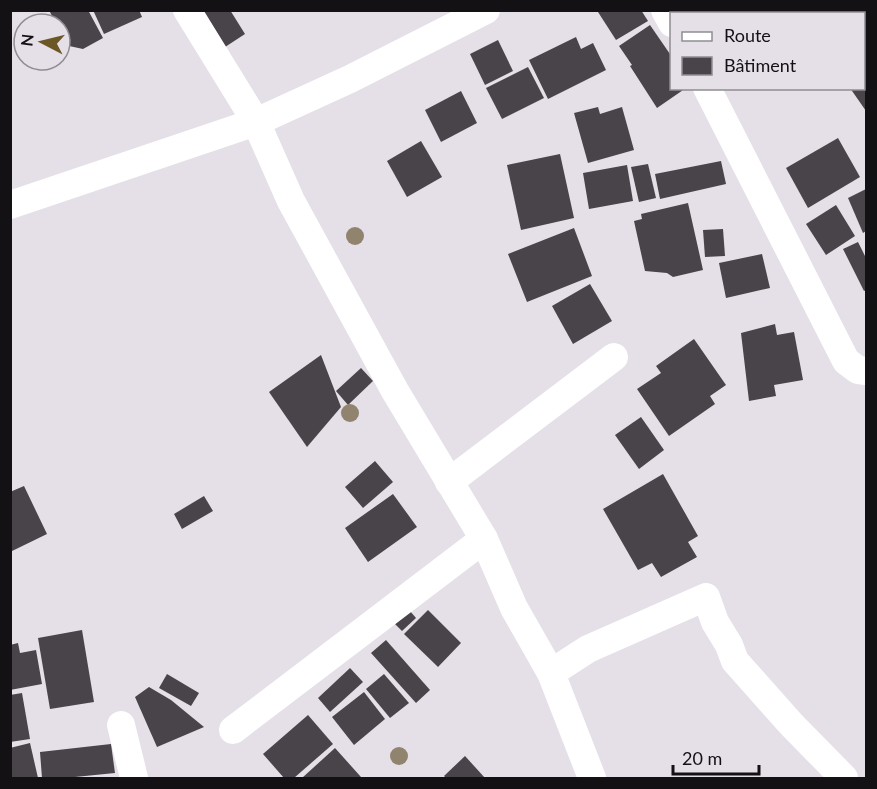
<svg xmlns="http://www.w3.org/2000/svg" width="877" height="789" font-family="Lato,sans-serif">
	<rect width="100%" height="100%" fill="#e5dfe7"/>
	<g fill="#49434a">
		<polygon points="49,10 88,10 103,38 83,49 60,44 60,24 46,24 45,22 53,18"/>
		<polygon points="93,10 139,10 142,17 104,34"/>
		<polygon points="196,10 230,10 245,34 222,49"/>
		<polygon points="600,10 641,10 648,21 616,40 598,12"/>
		<polygon points="693,10 729,10 724,14 694,14"/>
		<polygon points="650,25 672,57 672,88 686,88 657,108 630,66 632,65 619,46"/>
		<polygon points="576,37 581,49 593,43 606,70 548,99 529,60"/>
		<polygon points="498,40 513,71 485,85 470,54"/>
		<polygon points="866,51 866,111 850,88 864,88 864,54"/>
		<polygon points="528,67 544,98 502,119 486,88"/>
		<polygon points="461,91 477,123 441,142 425,110"/>
		<polygon points="598,107 600,114 622,107 634,150 588,163 574,113"/>
		<polygon points="838,138 860,177 808,208 786,168"/>
		<polygon points="421,141 442,177 407,197 387,161"/>
		<polygon points="560,154 574,218 521,230 507,165"/>
		<polygon points="721,161 726,184 660,199 655,174"/>
		<polygon points="648,164 656,198 639,202 631,167"/>
		<polygon points="627,165 633,201 589,209 583,173"/>
		<polygon points="866,189 866,231 863,233 848,198"/>
		<polygon points="688,203 703,270 673,277 667,273 645,271 634,221 642,219 641,214"/>
		<polygon points="836,205 855,236 826,255 806,224"/>
		<polygon points="574,228 592,276 527,302 508,254"/>
		<polygon points="723,229 725,256 705,257 703,230"/>
		<polygon points="858,242 866,258 866,290 864,291 843,249"/>
		<polygon points="762,254 770,288 726,298 719,263"/>
		<polygon points="590,284 612,321 573,344 552,306"/>
		<polygon points="775,324 777,335 794,332 803,380 774,385 776,396 749,401 741,333"/>
		<polygon points="694,339 726,385 710,396 715,404 669,436 637,389 661,373 656,366"/>
		<polygon points="321,355 341,407 307,447 269,392"/>
		<polygon points="361,368 373,381 348,405 336,391"/>
		<polygon points="641,417 664,450 639,469 615,435"/>
		<polygon points="375,461 393,482 363,508 345,487"/>
		<polygon points="663,474 698,536 688,542 697,557 661,577 652,563 638,570 603,509"/>
		<polygon points="24,486 47,534 10,552 10,492"/>
		<polygon points="393,494 417,527 368,562 345,528"/>
		<polygon points="204,496 213,511 182,529 174,514"/>
		<polygon points="428,610 461,643 438,667 404,634"/>
		<polygon points="410,611 416,618 402,631 395,624"/>
		<polygon points="82,630 94,702 50,709 38,638"/>
		<polygon points="386,640 430,690 416,703 371,653"/>
		<polygon points="18,643 20,653 36,650 42,684 10,690 10,645"/>
		<polygon points="350,668 363,682 330,712 318,698"/>
		<polygon points="167,674 199,693 191,706 159,688"/>
		<polygon points="384,674 409,703 390,718 366,689"/>
		<polygon points="149,687 171,700 204,727 157,747 135,697"/>
		<polygon points="364,692 385,719 354,745 332,717"/>
		<polygon points="22,693 30,739 10,742 10,695"/>
		<polygon points="308,715 333,744 294,778 284,778 263,754"/>
		<polygon points="30,743 38,778 10,778 10,748"/>
		<polygon points="111,744 115,773 65,778 42,778 40,752"/>
		<polygon points="335,748 361,777 360,778 302,778"/>
		<polygon points="465,756 485,778 446,778 444,776"/>
	</g>
	<g fill="none" stroke-linecap="round" stroke-linejoin="round">
		<g stroke="#fff" stroke-width="28">
			<polyline points="187,10 256,122 291,201 395,391 484,539 514,608 551,673 588,649 706,597 715,622 729,645 735,661 791,724 844,778"/>
			<polyline points="665,10 672,23"/>
			<polyline points="707,88 846,361 858,370 866,371"/>
			<polyline points="10,205 256,122 350,79 486,10"/>
			<polyline points="449,482 614,357"/>
			<polyline points="551,673 592,778"/>
			<polyline points="121,725 134,778"/>
			<polyline points="233,730 484,539"/>
		</g>
	</g>
	<g fill="#90846f">
		<circle cx="355" cy="236" r="9"/>
		<circle cx="350" cy="413" r="9"/>
		<circle cx="399" cy="756" r="9"/>
	</g>
	<rect width="877" height="789" fill="none" stroke="#131114" stroke-width="24"/>
	<rect x="670" y="12" width="195" height="78" fill="#e5dfe7" stroke="#918d93" stroke-width="1.5"/>
	<rect x="682" y="32" width="30" height="9" fill="#ffffff" stroke="#918d93" stroke-width="1.5"/>
	<text x="724" y="42" font-size="18" fill="#131114">Route</text>
	<rect x="682" y="57" width="30" height="18" fill="#49434a" stroke="#918d93" stroke-width="1.5"/>
	<text x="724" y="72" font-size="18" fill="#131114">Bâtiment</text>
	<g transform="translate(42 42) rotate(277)"><circle r="28" fill="#e5dfe7" stroke="#918d93" stroke-width="1.5"/>
	<path d="M0-4.5L10 22L0 15L-10 22Z" fill="#6b5625"/>
	<text y="-9" font-size="16" font-weight="bold" text-anchor="middle" fill="#131114">N</text>
	</g>
	<path d="M673 765v9h86v-9" fill="none" stroke="#131114" stroke-width="3"/>
	<text x="682" y="765" font-size="18" fill="#131114" stroke="#e5dfe7" stroke-width="4.5" paint-order="stroke">20 m</text>
</svg>
